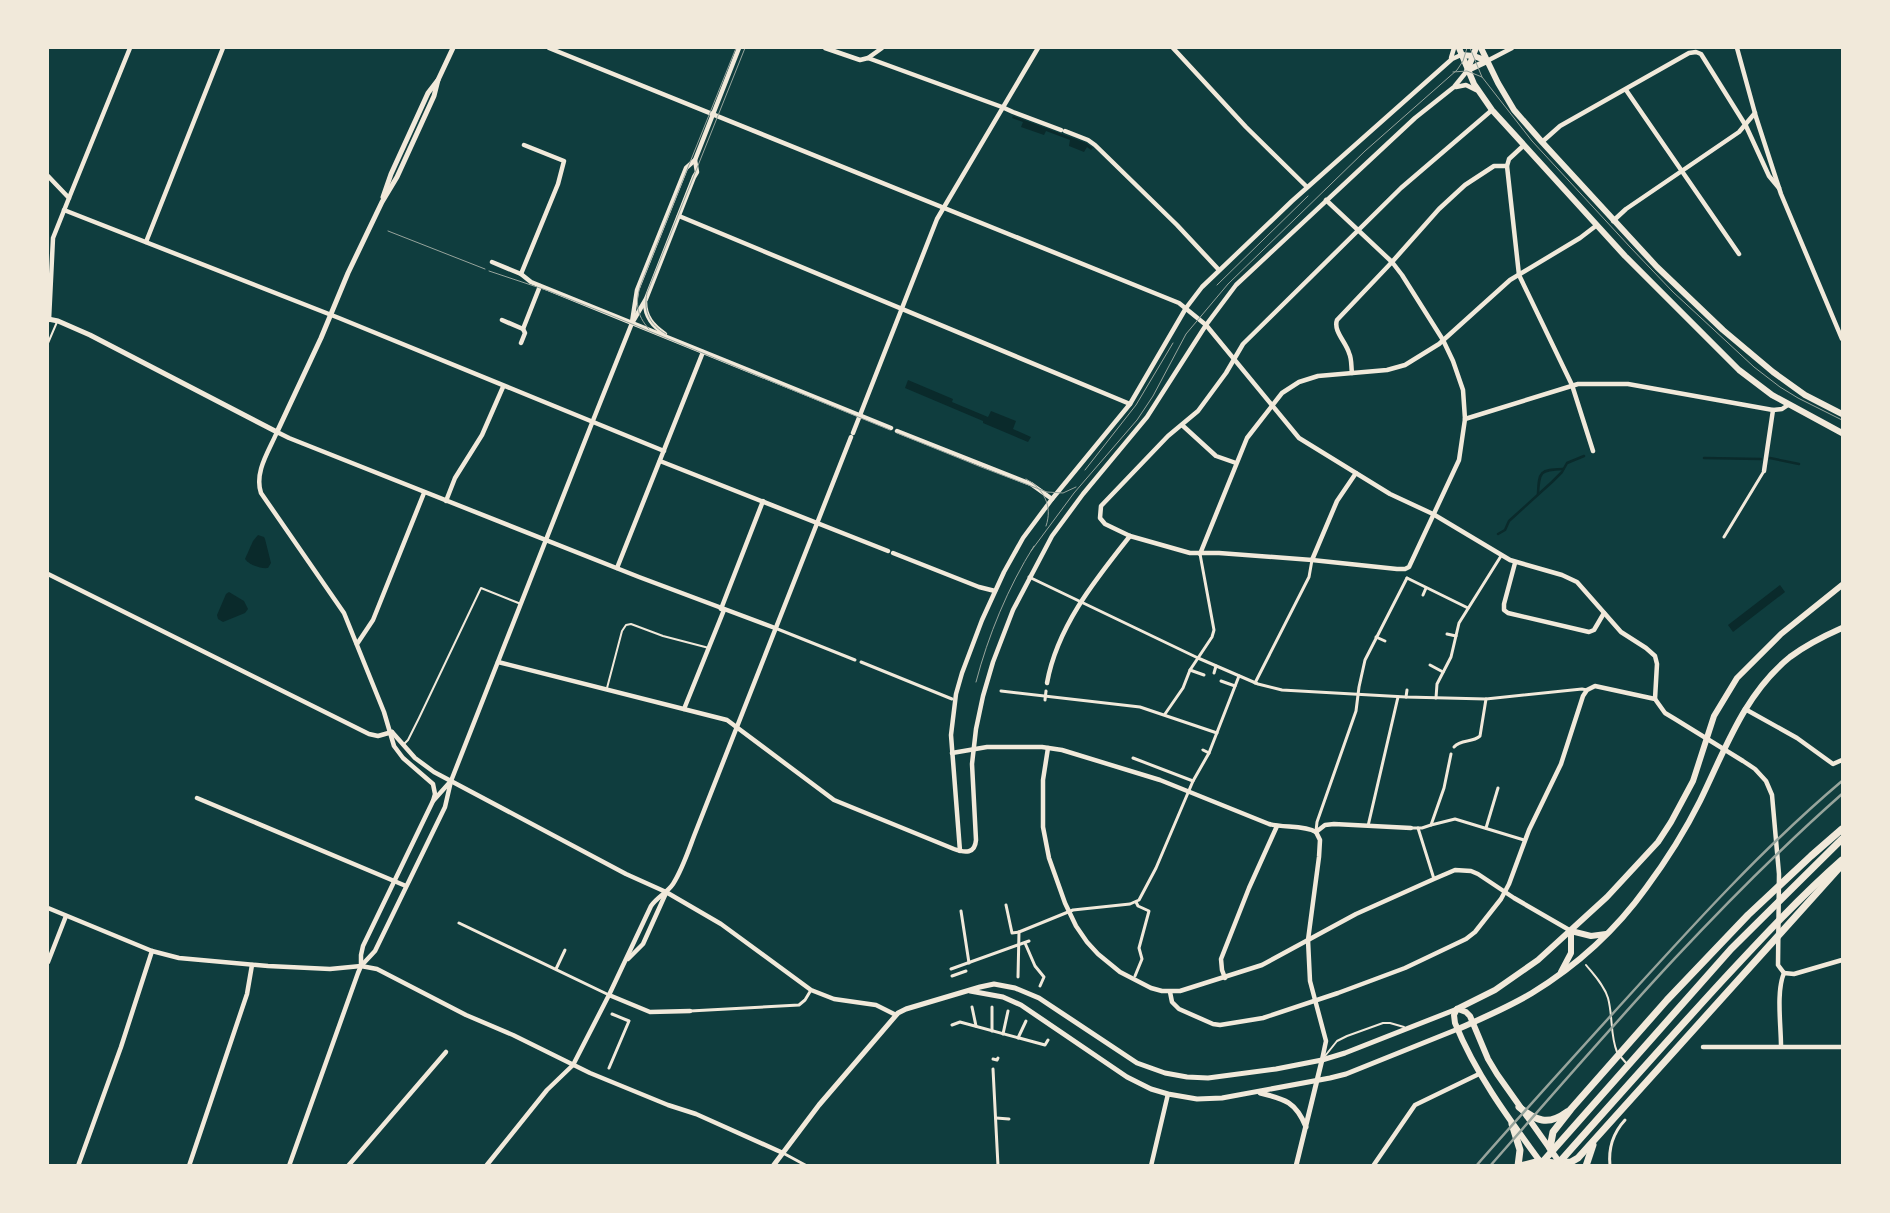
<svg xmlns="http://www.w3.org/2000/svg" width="1890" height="1213" font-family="'Fira Sans',sans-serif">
	<rect width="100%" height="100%" fill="#0f3d3e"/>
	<g fill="#0a2a2b">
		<polygon points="1013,116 1086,143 1093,148 1091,150 1087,147 1084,152 1069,146 1070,140 1046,131 1044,135 1021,127 1023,122 1012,118"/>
		<polygon points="908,380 953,399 952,402 988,417 991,411 1016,421 1013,429 1031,437 1028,442 983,423 983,421 905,388"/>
		<path d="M258,535L264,537L265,539L271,563L268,568C261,569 249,565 245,559L253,541Z"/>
		<polygon points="1780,585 1785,592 1733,632 1728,625"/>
		<polygon points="229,592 244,601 248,609 245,613 223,622 218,619 217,615 226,594"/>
	</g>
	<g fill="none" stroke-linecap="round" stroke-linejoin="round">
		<g stroke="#0a2a2b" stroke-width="2.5">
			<polyline points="1704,458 1761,459"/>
			<polyline points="1770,458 1799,464"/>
			<path d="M1538,494C1539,471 1540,470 1563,469"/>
			<polyline points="1498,534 1505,530 1509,521 1552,482 1562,472 1567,463 1584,456"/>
		</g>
		<g stroke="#f1e9da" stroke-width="2">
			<polyline points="48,343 57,322"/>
			<polyline points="607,688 622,631 626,625 631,624 663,636 709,648"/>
			<polyline points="403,745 408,740 419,718 481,588 521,604"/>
			<path d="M1586,965C1594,975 1604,985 1608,998C1613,1016 1610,1035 1617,1052"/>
			<polyline points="1325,1056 1337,1041 1347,1036 1383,1023 1390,1023 1404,1027"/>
			<polyline points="1620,1056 1627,1064"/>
		</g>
		<g stroke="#f1e9da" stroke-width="3">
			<polyline points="1724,537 1764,471"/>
			<polyline points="1029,577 1198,658 1212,637 1214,630 1200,554"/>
			<polyline points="1407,578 1468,608"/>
			<polyline points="1423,595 1426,588"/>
			<polyline points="775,628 855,660"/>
			<polyline points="1447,634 1456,636"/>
			<polyline points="1376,637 1385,641"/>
			<polyline points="861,662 952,699"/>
			<polyline points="1430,665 1443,672"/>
			<polyline points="1190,670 1204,675"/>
			<polyline points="1214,673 1216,666"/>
			<polyline points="1221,681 1235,686"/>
			<polyline points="1255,683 1309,577 1312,560"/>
			<polyline points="1001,691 1140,707 1217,733"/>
			<polyline points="1406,697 1407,690"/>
			<polyline points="1436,698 1437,684 1451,657 1459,623 1501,556"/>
			<polyline points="1045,700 1046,691"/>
			<polyline points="1165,714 1183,688 1190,670 1198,658 1258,684 1282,690 1406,697 1486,699 1582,689 1587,690"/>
			<path d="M1454,747C1461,739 1472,743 1480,736L1486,699"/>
			<polyline points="1203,750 1209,753"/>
			<polyline points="1133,758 1193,781"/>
			<polyline points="1431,825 1455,819 1524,840"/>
			<polyline points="1368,826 1398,697"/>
			<polyline points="1411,828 1422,828 1431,825 1444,788 1451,754"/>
			<polyline points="1418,828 1434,879"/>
			<polyline points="1486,828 1498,788"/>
			<polyline points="1316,831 1317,822 1356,711 1359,687 1365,660 1407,578"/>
			<polyline points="1006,905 1012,933 1019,932"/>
			<polyline points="961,911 969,963"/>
			<polyline points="459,923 609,995"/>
			<polyline points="1025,943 1035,966 1044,977 1040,986"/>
			<polyline points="556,969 565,950"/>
			<polyline points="951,969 1029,941"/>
			<polyline points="952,976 966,971"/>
			<polyline points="1135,976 1142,959 1139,948 1149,911 1138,906 1136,902"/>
			<polyline points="1018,977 1019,932 1073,910 1130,904 1139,900 1156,868 1193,781 1209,753 1239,676"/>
			<polyline points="972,1007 976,1026"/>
			<polyline points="690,1011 799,1005 805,1000 811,990"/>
			<polyline points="952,1025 960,1022 1045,1045 1048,1040"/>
			<polyline points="992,1031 992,1007"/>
			<polyline points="1003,1034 1008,1011"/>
			<polyline points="1018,1038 1026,1021"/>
			<polyline points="993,1059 997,1060 998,1058"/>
			<polyline points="609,1068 629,1021 612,1014"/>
			<polyline points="993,1069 998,1166"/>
			<polyline points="996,1118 1009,1119"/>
			<polyline points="783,1153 807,1166"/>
			<path d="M1610,1166C1608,1147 1613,1133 1625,1120"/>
		</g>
		<g stroke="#f1e9da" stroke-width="4.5">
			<polyline points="549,48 1179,303 1206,325 1299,438 1390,494 1433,514 1510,560 1562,575 1577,582 1621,632 1646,648 1655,656 1657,664 1655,699"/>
			<polyline points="825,48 860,60 868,58 1002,107 1013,112 1061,130"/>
			<polyline points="1173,48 1246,127 1307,187"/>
			<polyline points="1737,48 1756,117 1781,194 1842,339"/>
			<polyline points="868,58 882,48"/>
			<polyline points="1451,58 1454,48"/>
			<polyline points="1487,61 1512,48"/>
			<polyline points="1456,87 1466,85 1476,90"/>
			<polyline points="1626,90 1739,254"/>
			<polyline points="1065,131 1088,140 1095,145 1177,225 1219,270"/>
			<polyline points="1542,142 1560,126 1689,53 1696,52 1701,54 1746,126 1769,176 1779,188"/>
			<polyline points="1523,146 1509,159 1507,166 1519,275 1572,385 1593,451"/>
			<polyline points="48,176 69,198 53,238 49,320"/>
			<polyline points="69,198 130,48"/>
			<polyline points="1326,200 1392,262 1402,275 1443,340 1453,361 1463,390 1465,419 1459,460 1409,567 1405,569 1397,569 1312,560 1219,553 1190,553 1130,536 1105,524 1100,518 1101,506 1168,436 1198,411 1226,373 1243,344 1401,188 1492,110"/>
			<polyline points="64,210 339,318 664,451"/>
			<polyline points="679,216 1130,404"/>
			<polyline points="1613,221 1626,209 1739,132 1755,113"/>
			<polyline points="146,242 223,48"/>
			<polyline points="492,262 521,274 531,282 891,428"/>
			<polyline points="521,274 558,184 564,161 524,145"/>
			<path d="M645,302C645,317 653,326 665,334"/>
			<polyline points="502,320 523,329 525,333 521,343"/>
			<polyline points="632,322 637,290 686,168 695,160"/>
			<polyline points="523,329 540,286"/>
			<path d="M1352,373C1351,367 1352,359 1349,353C1346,342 1333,331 1337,320L1392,262L1439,209L1465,185L1494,166H1507"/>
			<polyline points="1465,419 1578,384 1628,384 1773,410 1782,409 1788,405"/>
			<polyline points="1182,425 1216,456 1236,463"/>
			<polyline points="897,431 1031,484 1052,499"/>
			<polyline points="853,433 937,219 1038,48"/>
			<polyline points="660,461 888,551"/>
			<polyline points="1764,471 1773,410"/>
			<polyline points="446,501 455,478 482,435 503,387"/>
			<polyline points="893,553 979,587 995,591"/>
			<polyline points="1200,554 1247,438 1282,393 1299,382 1318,376 1387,370 1405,365 1439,344 1510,280 1580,238 1597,225"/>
			<polyline points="1312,560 1337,501 1356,473"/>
			<polyline points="1515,563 1504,604 1504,610 1508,613 1589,632 1594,630 1604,613"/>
			<polyline points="617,568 703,352"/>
			<polyline points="48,574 369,734 378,736 392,732"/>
			<polyline points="721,609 763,501"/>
			<polyline points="357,644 373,620 424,493"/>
			<path d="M498,662L727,720L834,800L954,849C965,853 975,854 976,840L972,764L976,729L983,696L993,662L1013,610L1052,536L1083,494L1147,417L1206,325L1236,285L1415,118L1454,87L1467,71"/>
			<path d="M1047,683C1057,627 1095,580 1130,536"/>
			<polyline points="684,709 724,610"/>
			<polyline points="1745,709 1797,738 1833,764 1842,760"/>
			<polyline points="392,732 415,758 434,772 626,874 666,892 721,924 811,990 834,999 876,1005 896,1015"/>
			<polyline points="1048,748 1043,780 1043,827 1049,858 1065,903 1076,926 1087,942 1098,954 1120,972 1151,988 1162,991 1180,991 1262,965 1356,914 1434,879 1455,870 1471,871 1478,874 1514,898 1571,931"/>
			<path d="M952,753L987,747H1042L1062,750L1160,780L1269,824C1284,828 1304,825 1316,832"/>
			<polyline points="197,798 406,886"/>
			<path d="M433,801L435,794L433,784L403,758L394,746L384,712L344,613L261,493C254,472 269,451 277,432L289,438L639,577L775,628"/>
			<polyline points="1316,832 1320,840 1319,857 1308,940 1310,981 1326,1041 1322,1060"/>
			<polyline points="1316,832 1325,825 1334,824 1411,828"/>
			<polyline points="960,851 951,735 956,694 962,673 982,620 1004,572 1023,538 1052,499 1130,404 1186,308 1202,287 1292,201 1452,59 1461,55"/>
			<polyline points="48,908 152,951 179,958 268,966 330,969 361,966 377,969 466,1015 513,1035 590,1073 668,1105 696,1114 783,1153"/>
			<polyline points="628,959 643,944 666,893"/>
			<polyline points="48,962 66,916"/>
			<polyline points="361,966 361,955 363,946 433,801 450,782"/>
			<polyline points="1784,973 1794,974 1842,960"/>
			<polyline points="1225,978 1222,970 1221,959 1249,888 1277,826"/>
			<polyline points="1170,992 1172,1002 1179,1009 1213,1024 1220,1025 1263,1018 1338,993 1405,968 1466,939 1475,932 1501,899 1509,884 1529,830 1561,764 1583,696 1587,690 1595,686 1655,699 1665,713 1675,719 1743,761 1755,769 1766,781 1772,795 1779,874 1778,965 1784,973"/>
			<polyline points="609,995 650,1012 690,1011"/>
			<path d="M1781,1046C1781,1025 1776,992 1784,973"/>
			<polyline points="1703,1047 1842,1047"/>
			<polyline points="78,1166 121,1047 152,951"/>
			<polyline points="189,1166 247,994 252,965"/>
			<polyline points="289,1166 358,973 361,966 375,951 445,807 451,781 592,423 632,323 646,299 694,177 697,172 695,160 739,48"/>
			<polyline points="348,1166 446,1052"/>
			<path d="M486,1166L547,1090L573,1065L609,995L651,906C657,897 667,893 673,884C682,870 688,852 694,836L851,437"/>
			<polyline points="1151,1166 1168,1094"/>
			<polyline points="1373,1166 1415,1105 1479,1074"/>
		</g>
		<g stroke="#f1e9da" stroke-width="5">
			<polyline points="383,197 391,174 428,93 438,80 453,48"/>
			<polyline points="48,319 58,321 90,335 277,432 321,338 348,273 382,202 397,177 434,96 438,80"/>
			<polyline points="970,991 1003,997 1021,1005 1127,1077 1151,1089 1168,1094 1197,1099 1222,1098 1330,1078 1346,1074 1458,1029"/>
			<path d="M1260,1093C1285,1099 1296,1102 1306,1127"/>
			<polyline points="773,1166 819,1105 898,1013 906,1009 980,987 994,984 1015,988 1039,998 1137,1063 1165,1073 1187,1077 1208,1078 1276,1069 1322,1060 1345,1053 1457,1009"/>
			<polyline points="1296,1166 1322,1060"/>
		</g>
		<g stroke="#f1e9da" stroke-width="6">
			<polyline points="1459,48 1474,84 1492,110 1625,256 1739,370 1772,395 1842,433"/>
			<polyline points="1481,48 1498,83 1514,110 1542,142 1657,267 1723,330 1773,372 1805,395 1842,414"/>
			<polyline points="1461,55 1474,56 1487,61"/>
			<polyline points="1468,70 1487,61"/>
			<polyline points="1467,71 1476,48"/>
			<polyline points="1571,931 1591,936 1606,934"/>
			<polyline points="1561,972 1571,953 1571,931"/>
			<polyline points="1457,1009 1495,990 1538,960 1607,897 1658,842 1671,822 1693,781 1714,716 1737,678 1781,634 1842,585"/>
			<path d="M1457,1009L1454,1015L1455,1023C1476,1075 1509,1119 1542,1164"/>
			<polyline points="1458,1009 1466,1012 1470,1016 1488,1059 1497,1074 1560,1163"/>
			<path d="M1458,1029C1483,1018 1509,1007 1532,993C1576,966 1616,930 1646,888C1666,861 1685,831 1700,801C1725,750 1744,694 1790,657C1806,645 1824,636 1842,628"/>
			<polyline points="1540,1161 1560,1163"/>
		</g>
		<g stroke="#f1e9da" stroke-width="7">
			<path d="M1519,1107C1536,1121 1548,1126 1567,1112"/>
			<polyline points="1512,1124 1520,1150 1518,1166"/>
			<polyline points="1550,1148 1553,1132 1571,1109 1667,1000 1748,915 1811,856 1842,829"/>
			<polyline points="1560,1163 1571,1162 1578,1158 1841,866"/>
			<polyline points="1520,1166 1540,1161"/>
			<polyline points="1539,1166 1731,949 1842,839"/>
			<path d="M1556,1166C1611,1104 1666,1042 1722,981C1761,939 1800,897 1842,860"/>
			<polyline points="1586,1166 1593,1145"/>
		</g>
		<g stroke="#97a49c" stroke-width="1">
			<polyline points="1470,48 1482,77"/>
			<polyline points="1453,72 1467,71 1482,77 1532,141 1630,247 1673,292 1754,367 1780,387 1798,398 1842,420"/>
			<polyline points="388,231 485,269"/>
			<polyline points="489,271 549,291 610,315 890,430"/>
			<polyline points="1217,285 1308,196"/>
			<path d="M649,329C636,315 635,301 641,284L736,48"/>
			<path d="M666,334C650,325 643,312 647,293L745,48"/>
			<polyline points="897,433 981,467 1047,492 1063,493 1076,487"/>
			<polyline points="1085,470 1136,405 1173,343"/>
			<path d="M1026,479C1044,489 1053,506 1046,526"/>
			<polyline points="1031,551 1074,493 1137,420 1153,396 1186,334 1228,284 1365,151 1457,70 1463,61 1467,48"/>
			<path d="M976,682C988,636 1008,587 1034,546"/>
		</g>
		<g stroke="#97a49c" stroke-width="2.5">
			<path d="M1476,1166C1526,1109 1576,1054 1626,999C1695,923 1764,847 1842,781"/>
			<path d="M1490,1166C1603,1037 1714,907 1842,794"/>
		</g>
	</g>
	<rect width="1890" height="1213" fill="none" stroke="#f1e9da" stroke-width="98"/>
</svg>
